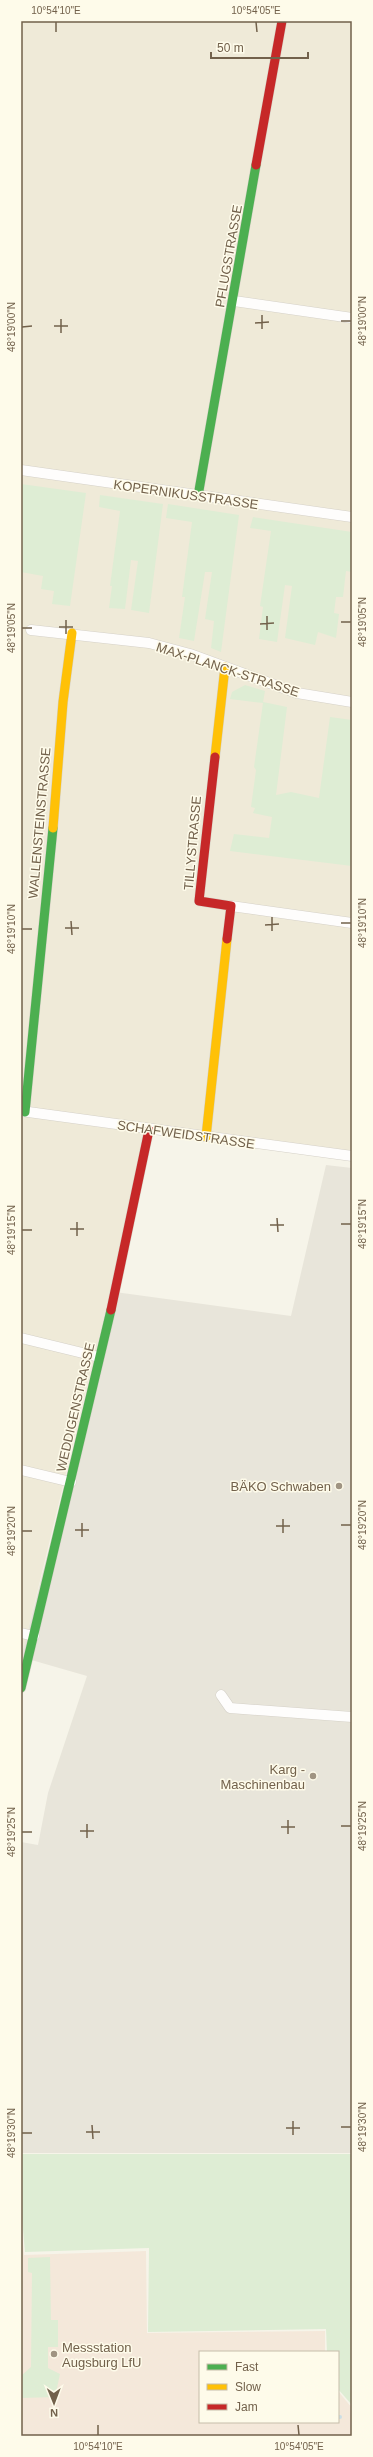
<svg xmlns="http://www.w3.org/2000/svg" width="373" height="2457" font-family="Helvetica,sans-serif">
	<rect width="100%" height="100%" fill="#f6f4e9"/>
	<polygon fill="#efead8" points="21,21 352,21 352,1152 151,1124 21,1659"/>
	<polygon fill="#f4e8da" points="21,2219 24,2255 146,2251 147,2333 325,2331 325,2352 200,2352 200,2422 338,2422 338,2391 352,2408 352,2436 21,2436"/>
	<polygon fill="#e8e5da" points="326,1165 352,1168 352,2153 21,2153 21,1842 38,1845 48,1793 87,1676 21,1657 115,1292 291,1316"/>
	<g fill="#deedd4">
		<polygon points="21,484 86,493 70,606 52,604 54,591 41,589 43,576 21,572"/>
		<polygon points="100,495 163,504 149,613 131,610 138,561 131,560 125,609 109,608 112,586 110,586 120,511 99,507"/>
		<polygon points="168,504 239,515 221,652 211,648 214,621 205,619 212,572 205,572 194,641 179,638 185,597 182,597 192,522 166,518"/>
		<polygon points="253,517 352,532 352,572 346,571 343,597 336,597 334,613 339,614 336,638 318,632 315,645 285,638 292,586 285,585 277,642 259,639 263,607 260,606 271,531 250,528"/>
		<polygon points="245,685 265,691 263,702 287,707 276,795 291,792 319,798 330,717 352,720 350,785 352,786 352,866 230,851 234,834 269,838 272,817 253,813 255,808 251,807 256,770 254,767 263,703 230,699 232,692"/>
		<polygon points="21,2154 352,2154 352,2405 338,2389 338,2352 327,2352 326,2329 148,2332 149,2248 25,2252 21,2206"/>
		<polygon points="50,2257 51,2320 58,2320 58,2347 48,2347 48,2368 60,2374 55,2397 21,2398 21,2376 31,2367 32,2273 28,2272 28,2258"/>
	</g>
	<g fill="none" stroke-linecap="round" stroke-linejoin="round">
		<polyline stroke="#ccdee5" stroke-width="4" points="338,2417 340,2417"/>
		<g stroke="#d5d1c8" stroke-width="11">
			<g id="street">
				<polyline points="234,301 352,318"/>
				<polyline points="21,470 352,517"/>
				<polyline points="31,630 149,643 190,654 297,693 352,702"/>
				<polyline points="231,906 352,923"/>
				<polyline points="21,1111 352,1156"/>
				<polyline points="21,1338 99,1357"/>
				<polyline points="21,1470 71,1482"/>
				<polyline points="21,1633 34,1636"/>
				<polyline points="221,1695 230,1708 352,1717"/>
			</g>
		</g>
		<g stroke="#d4d0c6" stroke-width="10">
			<g id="fast">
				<polyline points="198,496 256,165"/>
				<polyline points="25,1112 53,828"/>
				<polyline points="21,1688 111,1310"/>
			</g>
		</g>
		<g stroke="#d4d0c6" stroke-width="10">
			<g id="slow">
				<polyline points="215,757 225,667"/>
				<polyline points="53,828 63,702 72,633"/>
				<polyline points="206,1137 227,939"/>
			</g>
		</g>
		<g stroke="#d4d0c6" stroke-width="10">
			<g id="jam">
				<polyline points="256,165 282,21"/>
				<polyline points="215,757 199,901 231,906 227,939"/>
				<polyline points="111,1310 149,1130"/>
			</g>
		</g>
		<use href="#street" stroke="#fefdfc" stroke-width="10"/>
		<use href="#fast" stroke="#4caf50" stroke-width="9"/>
		<use href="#slow" stroke="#ffc107" stroke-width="9"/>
		<use href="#jam" stroke="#c62828" stroke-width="9"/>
	</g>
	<path fill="none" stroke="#72614b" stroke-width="1.5" d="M56,22V32M256,22L257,32M262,315V329M61,319V333M341,321H351M255,323L269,322M54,326H68M22,327L32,326M267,616V630M66,620V634M341,622H351M260,624L274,623M59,627H73M22,628H32M272,917V931M71,921L72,935M341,923H351M265,925L279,924M65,928H79M22,929H32M277,1218L278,1232M77,1222V1236M341,1224H351M270,1225H284M70,1229H84M22,1230H32M283,1519V1533M82,1523V1537M341,1525H351M276,1526H290M75,1530H89M22,1531H32M288,1820V1834M87,1824V1838M341,1826H351M281,1827H295M80,1831H94M22,1832H32M293,2121V2135M92,2125L93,2139M341,2127H351M286,2128H300M86,2132H100M22,2133H32M98,2425V2435M298,2425L299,2435"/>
	<g fill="#a09482" stroke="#fefbea" stroke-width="1.5">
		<circle cx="339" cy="1486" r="4"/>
		<circle cx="313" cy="1776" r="4"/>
		<circle cx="54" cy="2354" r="4"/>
	</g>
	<g text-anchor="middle" stroke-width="3" stroke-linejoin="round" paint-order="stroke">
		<g font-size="13" fill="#72614b" stroke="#fefbea">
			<text transform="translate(228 256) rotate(-80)" y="5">PFLUGSTRASSE</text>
			<text transform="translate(186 494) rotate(8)" y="5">KOPERNIKUSSTRASSE</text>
			<text transform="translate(228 669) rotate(18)" y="5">MAX-PLANCK-STRASSE</text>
			<text transform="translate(39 823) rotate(-85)" y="5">WALLENSTEINSTRASSE</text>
			<text transform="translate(192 843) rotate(-85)" y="5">TILLYSTRASSE</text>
			<text transform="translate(186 1134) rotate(8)" y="5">SCHAFWEIDSTRASSE</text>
			<text transform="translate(75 1407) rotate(-77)" y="5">WEDDIGENSTRASSE</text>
		</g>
		<g font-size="13" fill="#72614b" stroke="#fefbea" text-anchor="end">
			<text x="331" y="1491">BÄKO Schwaben</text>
			<text x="305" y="1774">Karg -<tspan x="305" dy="15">Maschinenbau</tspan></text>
			<text x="62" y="2352" text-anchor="start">Messstation<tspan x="62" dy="15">Augsburg LfU</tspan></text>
		</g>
	</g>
	<rect width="373" height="2457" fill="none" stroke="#fefbea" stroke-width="44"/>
	<rect x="199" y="2351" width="140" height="72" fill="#fefbea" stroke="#c6bdaa"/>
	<rect x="207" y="2364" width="20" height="6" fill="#4caf50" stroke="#c6bdaa"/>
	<text x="235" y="2371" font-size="12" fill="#72614b">Fast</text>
	<rect x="207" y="2384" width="20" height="6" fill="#ffc107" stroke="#c6bdaa"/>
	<text x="235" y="2391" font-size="12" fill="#72614b">Slow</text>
	<rect x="207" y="2404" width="20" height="6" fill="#c62828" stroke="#c6bdaa"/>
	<text x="235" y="2411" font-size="12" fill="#72614b">Jam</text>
	<g transform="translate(54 2403) rotate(179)" stroke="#fefbea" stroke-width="3" paint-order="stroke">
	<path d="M0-3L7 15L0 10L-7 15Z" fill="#72614b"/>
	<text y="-6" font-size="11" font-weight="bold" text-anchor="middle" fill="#72614b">N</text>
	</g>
	<path d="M211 52v6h97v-6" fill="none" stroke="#72614b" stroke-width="2"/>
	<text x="217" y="52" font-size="12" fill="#72614b" stroke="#fefbea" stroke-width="3" paint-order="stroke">50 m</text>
	<rect x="22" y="22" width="329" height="2413" fill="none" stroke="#72614b" stroke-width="1.5"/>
	<g font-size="10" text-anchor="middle" fill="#72614b">
		<text x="56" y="14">10°54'10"E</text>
		<text x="256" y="14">10°54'05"E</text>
		<text transform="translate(362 321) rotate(-90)" y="4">48°19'00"N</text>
		<text transform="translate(11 327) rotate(-90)" y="4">48°19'00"N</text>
		<text transform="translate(362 622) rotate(-90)" y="4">48°19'05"N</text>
		<text transform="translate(11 628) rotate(-90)" y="4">48°19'05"N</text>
		<text transform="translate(362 923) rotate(-90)" y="4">48°19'10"N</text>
		<text transform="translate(11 929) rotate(-90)" y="4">48°19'10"N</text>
		<text transform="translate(362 1224) rotate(-90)" y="4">48°19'15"N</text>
		<text transform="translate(11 1230) rotate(-90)" y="4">48°19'15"N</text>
		<text transform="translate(362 1525) rotate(-90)" y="4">48°19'20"N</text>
		<text transform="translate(11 1531) rotate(-90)" y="4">48°19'20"N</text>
		<text transform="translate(362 1826) rotate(-90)" y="4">48°19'25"N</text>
		<text transform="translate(11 1832) rotate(-90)" y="4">48°19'25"N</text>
		<text transform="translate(362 2127) rotate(-90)" y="4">48°19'30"N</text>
		<text transform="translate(11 2133) rotate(-90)" y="4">48°19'30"N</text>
		<text x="98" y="2450">10°54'10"E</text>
		<text x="299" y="2450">10°54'05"E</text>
	</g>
</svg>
